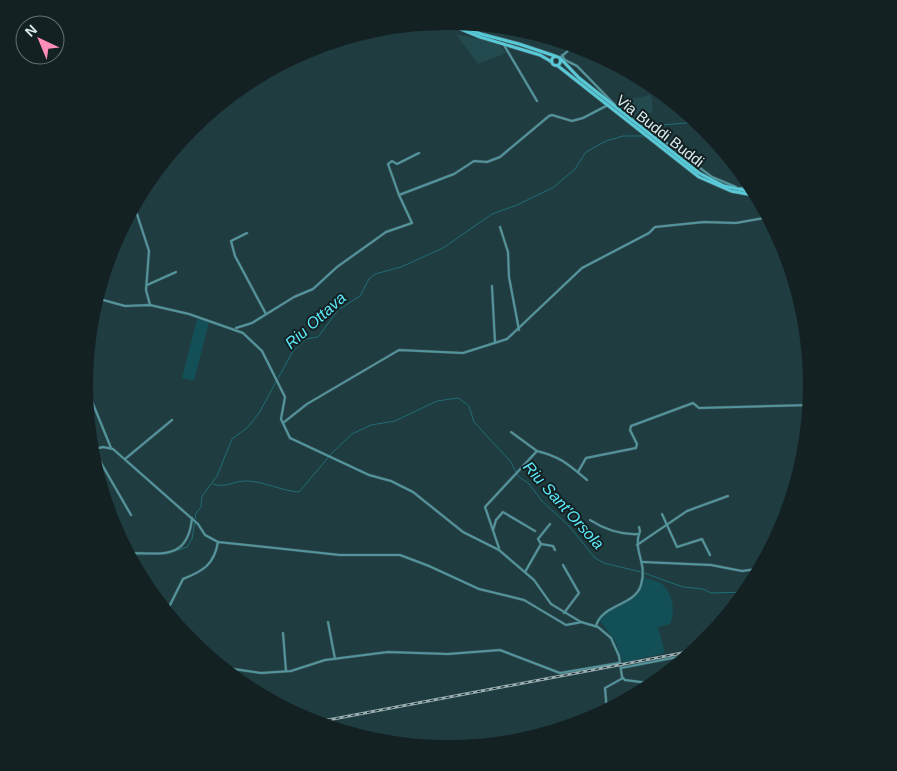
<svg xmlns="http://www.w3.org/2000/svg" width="897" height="771" font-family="Arial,sans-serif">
	<rect width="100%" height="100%" fill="#1f3c40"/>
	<g fill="#224a4f">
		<polygon points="456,34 498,43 506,53 478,64"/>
		<polygon points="651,95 653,111 639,121 614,102"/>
	</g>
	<g fill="#124f56">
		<polygon points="197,319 209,322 194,381 182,378"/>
		<path d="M643,577C648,579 657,581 662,584C673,594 676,612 670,624L658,627L665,653L623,663L615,641L599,620L619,603L636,595Z"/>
	</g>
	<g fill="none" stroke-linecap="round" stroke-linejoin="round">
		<g stroke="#1f6d76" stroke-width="1">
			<polyline points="649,132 660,125 699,122"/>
			<polyline points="713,136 713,145"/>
			<polyline points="714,147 724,156 732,160"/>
			<polyline points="469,406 474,422 511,462 518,476 529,484 542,501 569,526 595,558 604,563 641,572"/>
			<path d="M213,484C225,489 235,480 248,481C266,482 282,491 299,492L332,453L352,434L371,425L395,421L437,401L458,398L468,405"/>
			<polyline points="128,555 166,554 187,547 192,539 196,513 201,507 202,496 217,476 232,439 248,427 259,413 293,351 306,339 318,337 338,310 360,296 369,279 375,274 401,267 443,248 492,214 517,205 554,187 575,169 586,152 606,141 623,136 643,136"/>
			<polyline points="644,573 683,587 703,589 711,593 748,592"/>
		</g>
		<g stroke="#3d585c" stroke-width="3">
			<g id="street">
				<polyline points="504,45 537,101"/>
				<polyline points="562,55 565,60 577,66 616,106"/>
				<polyline points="560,58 574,45"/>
				<polyline points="667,143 712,177 736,187"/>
				<polyline points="740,188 755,190"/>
				<polyline points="399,195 454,174 474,161 487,162 500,157 549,116 552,115 572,121 583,118 608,105"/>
				<polyline points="134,205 149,251 146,290 150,305"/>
				<polyline points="128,215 136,213"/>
				<polyline points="500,227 508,252 509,277 519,330"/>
				<polyline points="247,233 231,241 235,256 266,314"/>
				<polyline points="782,241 786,248"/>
				<polyline points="147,285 176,272"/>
				<polyline points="492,286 495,343"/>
				<polyline points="96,298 125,306 150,305 189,314 243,333 262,351 285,397 281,419 290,438 369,475 391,481 413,492 463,532 499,550 534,580 551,604 581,622 598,627 611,638 619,656 622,677 625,680 656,684"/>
				<polyline points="236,328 252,323 294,297 313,289 337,267 386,232 412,223 399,195 388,164 392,161 397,164 419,153"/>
				<polyline points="86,399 91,399 111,448"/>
				<polyline points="283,423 307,404 399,350 463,353 507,339 582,268 649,233 655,227 704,222 736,223 770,217"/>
				<polyline points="511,432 537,451"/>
				<polyline points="93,449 131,515"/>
				<polyline points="91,450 103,447 113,449 198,524 205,535 218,542 340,555 400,555 429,566 479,589 524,600 566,625 582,622"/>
				<polyline points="125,459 172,420"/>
				<polyline points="578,472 586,458 636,448 637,444 630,430 631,426 693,403 699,408 811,405"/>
				<polyline points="104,500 113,516"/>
				<polyline points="662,514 677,547 702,539 710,555"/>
				<path d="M590,520C604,529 622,535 639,534"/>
				<polyline points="493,530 496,520 503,512 535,531"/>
				<polyline points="541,544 553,546 555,550"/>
				<polyline points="637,545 687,511 728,496"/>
				<path d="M499,548L485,507L537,451C561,457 568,464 587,480"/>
				<path d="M127,553C161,553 188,561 192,518"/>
				<polyline points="643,562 711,565 742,571 757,569 764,564"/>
				<polyline points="563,565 579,593 564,613"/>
				<polyline points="525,572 541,544 538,539 550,524"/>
				<path d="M166,613L183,579C203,571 214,565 218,542"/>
				<polyline points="328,622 335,659"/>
				<path d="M596,626C602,604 635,606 641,585C648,562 632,551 640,531L639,527"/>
				<polyline points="283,633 286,671"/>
				<polyline points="220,667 261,673 291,671 325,660 388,652 448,654 500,650 560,673 619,663"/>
				<polyline points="621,668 693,654"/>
				<polyline points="607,712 605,688 623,678"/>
				<polyline points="426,747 426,748"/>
			</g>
		</g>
		<g stroke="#3d585c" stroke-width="4.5">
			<g id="secondary">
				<polyline points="450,21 481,34 519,44 555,56"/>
				<polyline points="444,22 480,37 540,55 552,62"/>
				<circle cx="556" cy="61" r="4.5"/>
				<polyline points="561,59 579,78 699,173 724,186 757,193"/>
				<polyline points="558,66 699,177 731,191 758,196"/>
			</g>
		</g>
		<use href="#street" stroke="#53959d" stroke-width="2"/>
		<use href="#secondary" stroke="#58c9d7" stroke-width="3"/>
		<g stroke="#99aeb1" stroke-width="3">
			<polyline id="rail" points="312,723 698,650"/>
		</g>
		<use href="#rail" stroke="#142123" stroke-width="1" stroke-dasharray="4" stroke-linecap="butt"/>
	</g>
	<g text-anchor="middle" stroke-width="4" stroke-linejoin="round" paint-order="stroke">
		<g font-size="15" fill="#daebed" stroke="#142123">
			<text transform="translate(660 131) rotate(38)" y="5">Via Buddi Buddi</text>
		</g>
		<g font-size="16" font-style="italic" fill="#5ceafb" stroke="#142123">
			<text transform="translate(315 320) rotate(-42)" y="6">Riu Ottava</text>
			<text transform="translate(564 505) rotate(48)" y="6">Riu Sant'Orsola</text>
		</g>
	</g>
	<path d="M0 0H897V771H0ZM93 385a355 355 0 1 1 710 0a355 355 0 1 1-710 0Z" fill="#142123" fill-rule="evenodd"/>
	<g transform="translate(40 40) rotate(316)"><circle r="24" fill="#142123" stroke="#637274"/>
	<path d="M0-4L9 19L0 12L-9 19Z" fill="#ff8eba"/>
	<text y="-8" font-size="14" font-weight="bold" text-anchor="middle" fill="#daebed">N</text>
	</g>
</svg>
